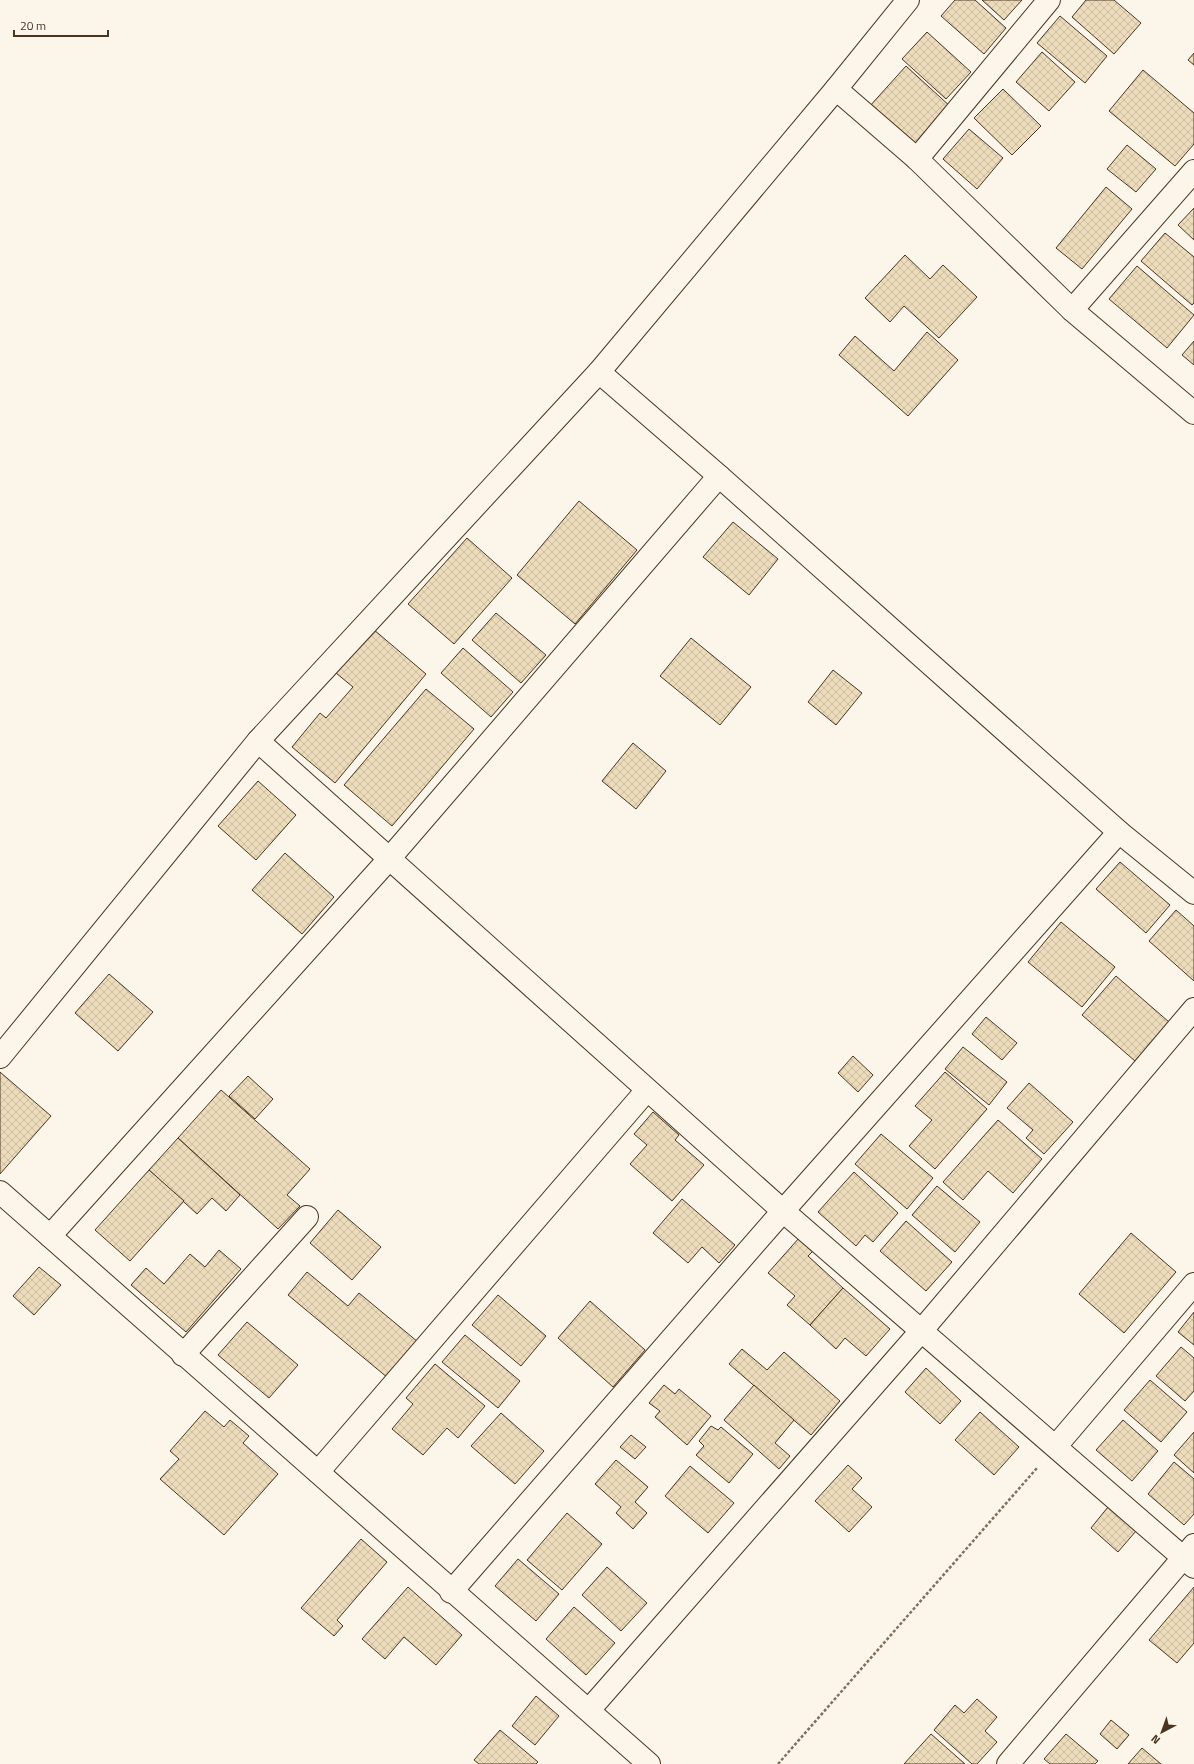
<svg xmlns="http://www.w3.org/2000/svg" width="1194" height="1764" font-family="'Titillium Web',sans-serif">
	<defs>
		<pattern id="building-cross-hatch" width="8" height="8" patternUnits="userSpaceOnUse"><rect width="8" height="8" fill="#ecdcbc"/><path d="M0 0l8 8M0 8l8-8" fill="none" stroke="#ccbda1"/></pattern>
	</defs>
	<rect width="100%" height="100%" fill="#fbf6e9"/>
	<g fill="url(#building-cross-hatch)" stroke="#4a3520">
		<polygon points="955,0 975,0 1006,28 984,54 941,16"/>
		<polygon points="982,0 1022,0 1004,20"/>
		<polygon points="1086,0 1114,0 1141,23 1114,54 1072,17"/>
		<polygon points="1060,16 1107,56 1085,83 1037,43"/>
		<polygon points="927,32 971,72 946,99 902,59"/>
		<polygon points="1042,52 1075,82 1049,111 1016,82"/>
		<polygon points="1194,53 1194,65 1188,60"/>
		<polygon points="906,66 952,108 915,149 869,107"/>
		<polygon points="1143,70 1194,113 1194,144 1175,166 1109,111"/>
		<polygon points="1003,89 1041,126 1012,155 974,118"/>
		<polygon points="969,129 1003,158 977,189 943,159"/>
		<polygon points="1127,145 1156,169 1136,192 1107,169"/>
		<polygon points="1106,187 1132,209 1082,269 1056,248"/>
		<polygon points="1194,208 1194,240 1178,225"/>
		<polygon points="1165,233 1194,257 1194,303 1192,305 1141,261"/>
		<polygon points="905,255 930,279 943,265 977,297 939,338 904,306 890,322 865,298"/>
		<polygon points="1137,266 1194,315 1167,348 1109,299"/>
		<polygon points="927,332 958,360 908,416 839,355 855,336 894,371"/>
		<polygon points="1194,341 1194,365 1182,355"/>
		<polygon points="579,501 637,550 575,624 517,575"/>
		<polygon points="733,522 778,559 749,595 703,557"/>
		<polygon points="467,538 512,578 454,644 408,604"/>
		<polygon points="496,613 546,655 521,683 472,640"/>
		<polygon points="373,629 426,674 335,783 292,747 320,713 326,718 353,687 336,673"/>
		<polygon points="691,638 751,687 720,725 660,676"/>
		<polygon points="463,648 513,692 491,717 441,673"/>
		<polygon points="833,670 862,693 836,725 808,702"/>
		<polygon points="426,689 474,729 392,826 344,785"/>
		<polygon points="633,743 666,771 636,809 602,781"/>
		<polygon points="258,781 296,815 256,860 218,826"/>
		<polygon points="285,853 334,897 302,934 252,890"/>
		<polygon points="1120,862 1170,905 1146,933 1096,889"/>
		<polygon points="1176,910 1194,926 1194,981 1149,941"/>
		<polygon points="1061,922 1115,967 1082,1007 1028,962"/>
		<polygon points="109,974 153,1012 118,1051 75,1013"/>
		<polygon points="1116,976 1169,1022 1135,1061 1082,1015"/>
		<polygon points="986,1017 1017,1043 1002,1060 972,1034"/>
		<polygon points="963,1047 1007,1082 989,1105 945,1069"/>
		<polygon points="853,1056 873,1075 858,1092 838,1073"/>
		<polygon points="0,1072 51,1116 0,1174"/>
		<polygon points="945,1072 987,1109 935,1169 909,1146 932,1120 915,1106"/>
		<polygon points="248,1076 273,1099 255,1119 229,1096"/>
		<polygon points="1029,1083 1073,1122 1044,1154 1026,1138 1033,1130 1007,1108"/>
		<polygon points="221,1090 310,1169 287,1195 300,1206 278,1229 178,1138"/>
		<polygon points="653,1112 679,1135 675,1140 704,1165 672,1201 630,1164 647,1145 634,1134"/>
		<polygon points="998,1120 1042,1159 1013,1193 988,1171 963,1200 943,1182"/>
		<polygon points="881,1134 933,1178 907,1209 855,1164"/>
		<polygon points="178,1138 240,1195 226,1211 212,1198 197,1214 149,1170"/>
		<polygon points="149,1170 184,1201 130,1261 95,1230"/>
		<polygon points="854,1172 898,1213 873,1242 865,1235 856,1246 818,1212"/>
		<polygon points="937,1186 980,1222 955,1252 912,1215"/>
		<polygon points="682,1199 735,1245 719,1263 702,1247 688,1263 653,1233"/>
		<polygon points="338,1210 381,1247 352,1280 310,1243"/>
		<polygon points="906,1221 952,1262 926,1291 880,1251"/>
		<polygon points="1131,1233 1176,1272 1124,1333 1079,1294"/>
		<polygon points="799,1238 813,1251 808,1256 843,1288 810,1325 787,1305 795,1296 768,1273"/>
		<polygon points="219,1250 241,1269 186,1332 131,1285 146,1268 164,1284 190,1254 205,1267"/>
		<polygon points="39,1267 61,1285 34,1315 13,1296"/>
		<polygon points="307,1272 348,1306 359,1293 418,1342 388,1378 288,1295"/>
		<polygon points="843,1288 890,1329 866,1356 845,1338 836,1349 810,1325"/>
		<polygon points="498,1295 546,1336 521,1366 472,1325"/>
		<polygon points="590,1301 645,1350 613,1387 558,1338"/>
		<polygon points="1194,1312 1194,1345 1178,1332"/>
		<polygon points="247,1322 298,1365 269,1398 218,1355"/>
		<polygon points="465,1335 520,1381 498,1408 442,1362"/>
		<polygon points="1181,1347 1194,1358 1194,1391 1185,1401 1156,1376"/>
		<polygon points="742,1349 767,1370 784,1352 840,1401 811,1435 729,1364"/>
		<polygon points="435,1364 485,1406 458,1438 447,1428 423,1455 392,1429 413,1404 406,1398"/>
		<polygon points="926,1368 961,1401 940,1424 905,1392"/>
		<polygon points="1150,1380 1187,1412 1161,1442 1124,1410"/>
		<polygon points="664,1385 675,1394 679,1389 711,1416 687,1445 655,1417 660,1411 649,1403"/>
		<polygon points="754,1385 794,1420 775,1443 790,1456 779,1469 724,1420"/>
		<polygon points="205,1411 224,1427 230,1420 249,1436 243,1443 278,1474 224,1535 160,1479 179,1459 170,1451"/>
		<polygon points="980,1412 1019,1447 994,1475 955,1440"/>
		<polygon points="501,1413 544,1451 515,1484 471,1446"/>
		<polygon points="1123,1420 1158,1451 1132,1481 1096,1450"/>
		<polygon points="711,1426 718,1430 721,1427 753,1454 729,1483 696,1455 704,1446 699,1441"/>
		<polygon points="1194,1432 1194,1473 1174,1455"/>
		<polygon points="631,1435 646,1447 635,1459 620,1447"/>
		<polygon points="616,1460 648,1487 635,1502 647,1513 633,1529 616,1513 621,1507 595,1484"/>
		<polygon points="1174,1462 1194,1479 1194,1514 1184,1525 1148,1494"/>
		<polygon points="848,1465 862,1478 852,1489 872,1507 849,1532 815,1501"/>
		<polygon points="690,1466 734,1503 708,1533 665,1496"/>
		<polygon points="1108,1507 1136,1531 1118,1552 1091,1528"/>
		<polygon points="567,1513 602,1544 562,1590 527,1560"/>
		<polygon points="361,1539 387,1562 337,1620 343,1626 334,1636 301,1608"/>
		<polygon points="518,1559 559,1594 536,1621 495,1586"/>
		<polygon points="607,1567 647,1603 621,1631 582,1595"/>
		<polygon points="408,1587 462,1635 436,1665 404,1637 385,1659 362,1639"/>
		<polygon points="1194,1587 1194,1643 1177,1663 1149,1640"/>
		<polygon points="574,1607 615,1643 586,1675 546,1639"/>
		<polygon points="536,1696 559,1716 535,1745 512,1726"/>
		<polygon points="977,1699 997,1717 985,1731 997,1742 977,1764 972,1764 934,1730 955,1705 964,1713"/>
		<polygon points="1111,1720 1129,1735 1117,1749 1100,1734"/>
		<polygon points="500,1730 538,1762 536,1764 479,1764 474,1760"/>
		<polygon points="931,1734 965,1764 904,1764"/>
		<polygon points="1066,1734 1098,1761 1095,1764 1050,1764 1044,1759"/>
		<polygon points="1142,1748 1161,1764 1128,1764"/>
	</g>
	<g fill="none" stroke-linecap="round" stroke-linejoin="round">
		<g stroke="#4a3520" stroke-width="24">
			<g id="minor">
				<polyline points="836,89 917,159 1072,310 1194,413"/>
				<polyline points="917,159 1049,0"/>
				<polyline points="1072,310 1194,171"/>
				<polyline points="599,372 719,476 1119,832 1194,893"/>
				<polyline points="258,741 783,1211 1194,1567"/>
				<polyline points="0,1057 258,741 599,372 836,89 908,0"/>
				<polyline points="0,1192 649,1764"/>
				<polyline points="50,1236 389,859 719,476"/>
				<polyline points="183,1355 307,1217"/>
				<polyline points="1056,1446 1194,1284"/>
				<polyline points="318,1472 647,1090"/>
				<polyline points="451,1592 783,1211 1119,832"/>
				<polyline points="589,1710 922,1330 1194,1009"/>
				<polyline points="1008,1764 1194,1545"/>
			</g>
		</g>
		<polyline stroke="#7f6f5c" stroke-width="2.5" stroke-dasharray="3 2" stroke-linecap="butt" points="778,1764 1037,1468"/>
		<use href="#minor" stroke="#fbf6e9" stroke-width="22"/>
	</g>
	<g transform="translate(1162 1732) rotate(221)" stroke="#fbf6e9" stroke-width="3" paint-order="stroke">
	<path d="M0-3L7 15L0 10L-7 15Z" fill="#4a3520"/>
	<text y="-6" font-size="11" font-weight="bold" text-anchor="middle" fill="#4a3520">N</text>
	</g>
	<path d="M14 30v6h94v-6" fill="none" stroke="#4a3520" stroke-width="2"/>
	<text x="20" y="30" font-size="12" fill="#4a3520" stroke="#fbf6e9" stroke-width="3" paint-order="stroke">20 m</text>
</svg>
